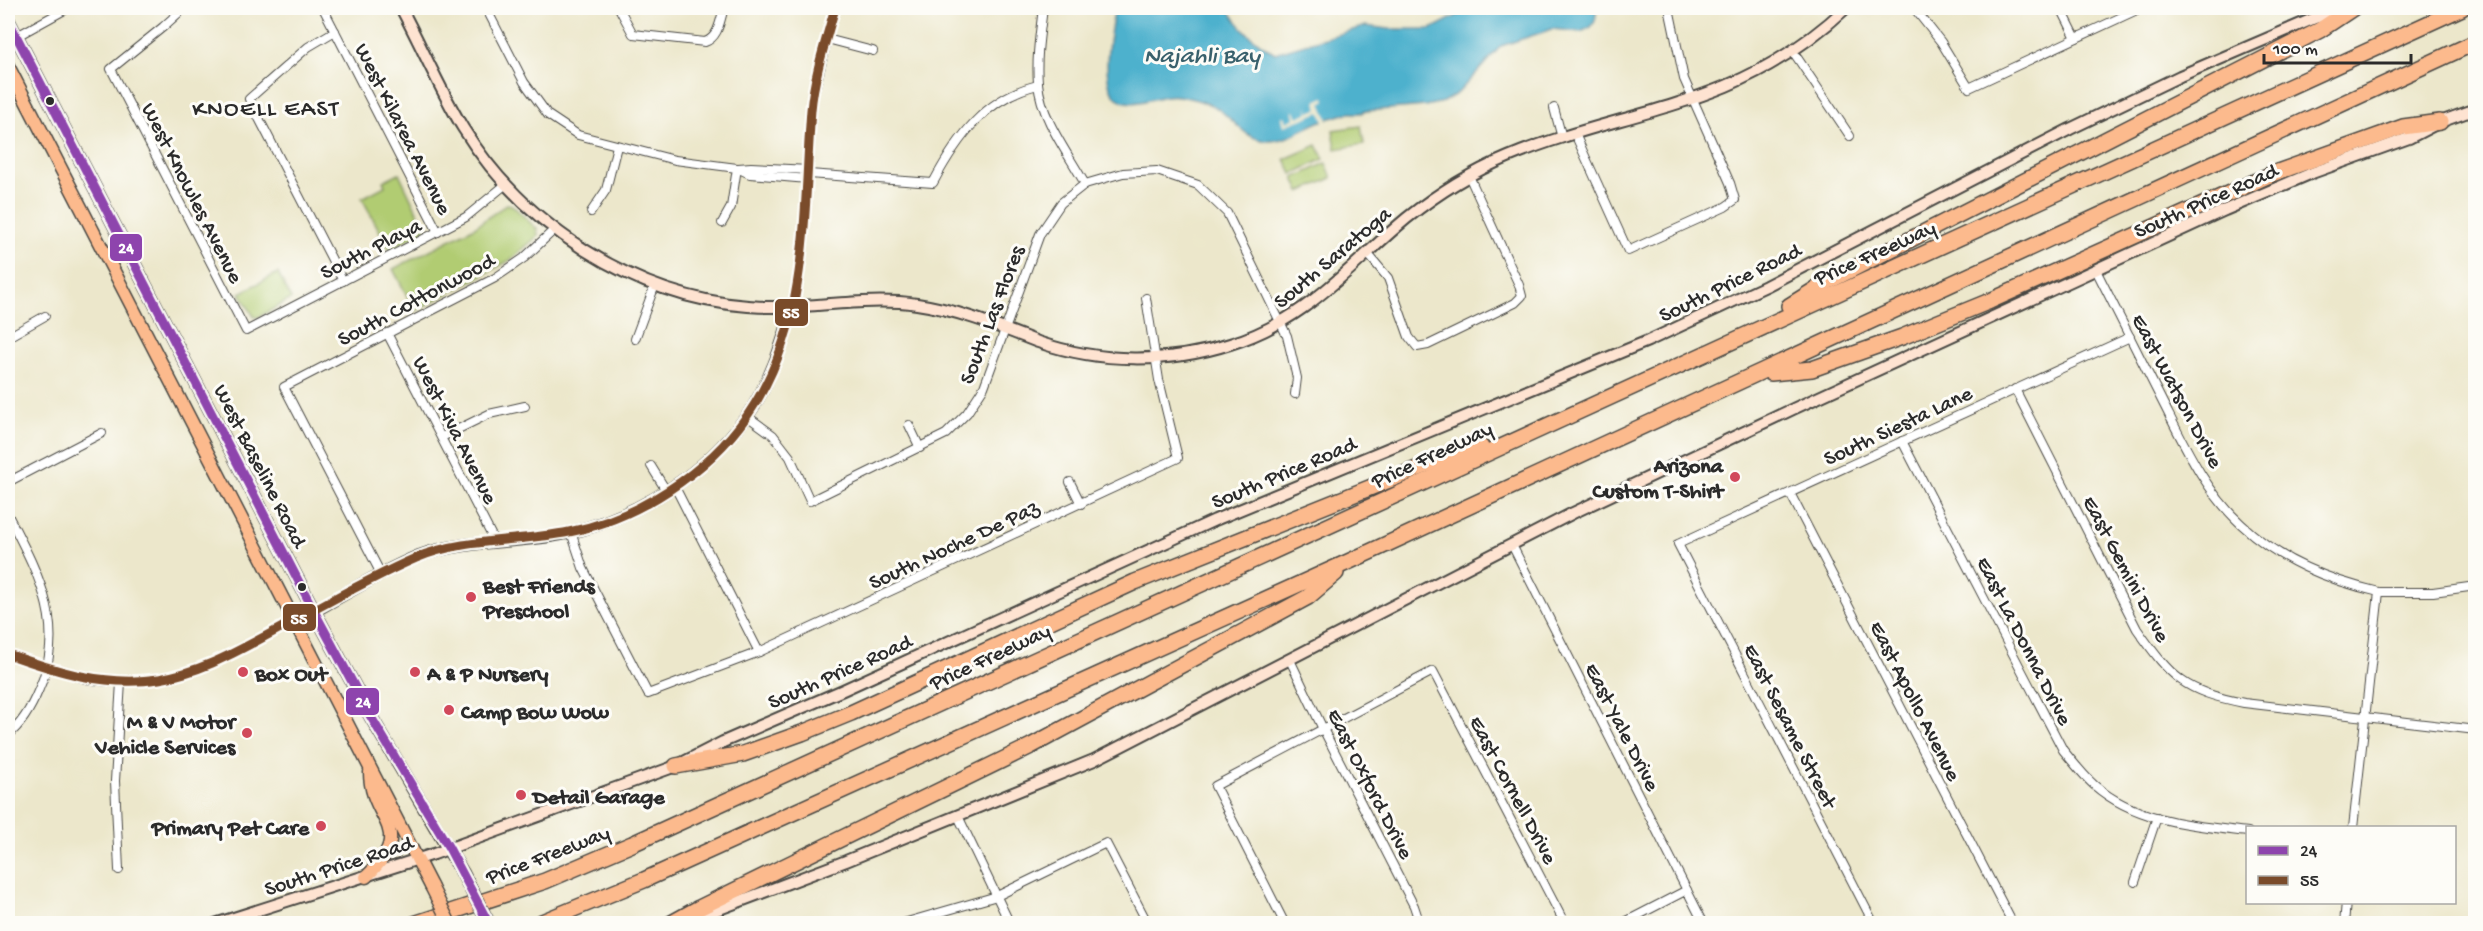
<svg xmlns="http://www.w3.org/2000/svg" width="2483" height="931" font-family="'Gochi Hand',sans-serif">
	<rect width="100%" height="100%" fill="#fdfcf7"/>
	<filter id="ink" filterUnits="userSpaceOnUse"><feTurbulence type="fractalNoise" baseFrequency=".0167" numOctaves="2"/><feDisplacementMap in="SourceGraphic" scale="12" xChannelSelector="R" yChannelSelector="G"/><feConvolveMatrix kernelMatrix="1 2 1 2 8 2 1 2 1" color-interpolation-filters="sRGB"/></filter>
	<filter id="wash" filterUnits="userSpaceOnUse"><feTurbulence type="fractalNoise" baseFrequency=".008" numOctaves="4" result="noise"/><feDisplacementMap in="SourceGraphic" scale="24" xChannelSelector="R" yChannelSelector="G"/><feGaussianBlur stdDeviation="1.35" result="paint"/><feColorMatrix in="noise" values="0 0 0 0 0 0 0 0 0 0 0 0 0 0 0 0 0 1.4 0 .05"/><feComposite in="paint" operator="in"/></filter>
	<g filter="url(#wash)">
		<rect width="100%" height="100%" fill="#ece7cb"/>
		<g fill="#b1cc72" stroke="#6e7c4e" stroke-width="1.5">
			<polygon points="1361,126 1364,144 1336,149 1333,130"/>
			<polygon points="1317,145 1324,159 1292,174 1285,159"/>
			<polygon points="1326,163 1332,178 1300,192 1294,178"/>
			<polygon points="399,173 425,228 423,232 389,249 362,198 385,186 383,181"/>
			<polygon points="507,204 512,205 537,229 538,236 509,261 415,311 393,269 473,228"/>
			<polygon points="278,273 291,299 259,317 254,317 240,293"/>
		</g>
		<path fill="#4eb1cd" stroke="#3c6e7c" stroke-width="1.5" d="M1115,8H1228C1238,27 1257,43 1275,53L1366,26L1389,29H1431L1464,12L1468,8H1597L1595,21L1591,27L1581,32L1552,29L1501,46L1458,93L1443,102L1425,106L1366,111C1359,115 1355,112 1349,113C1343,114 1336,117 1331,118C1309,122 1286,146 1262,140C1245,137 1234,121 1221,111C1210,103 1192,98 1178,96C1160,92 1132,112 1116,97C1099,80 1111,29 1115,8Z"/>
		<polygon fill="#ece7cb" points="1325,97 1326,101 1321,103 1329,122 1291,138 1290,136 1324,121 1320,112 1284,126 1282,117 1284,116 1287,122 1295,118 1293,112 1295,111 1298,117 1307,113 1307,106 1309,112 1318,109 1316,101"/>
	</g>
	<g filter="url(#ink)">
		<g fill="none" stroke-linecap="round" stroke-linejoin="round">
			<g stroke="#484743" stroke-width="10">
				<g id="street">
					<polyline points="184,8 163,27 111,69 246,331 466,217 505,185"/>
					<polyline points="323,8 438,232"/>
					<polyline points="486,8 524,82 548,115 578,135 675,160 737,168 750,174 808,179"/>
					<path d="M619,8L633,34L705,42C719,37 720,20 724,8"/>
					<path d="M1043,8C1040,33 1036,57 1038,83C1041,119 1068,153 1085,184L1123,173L1157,171L1198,185L1227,213L1287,336L1297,378L1295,394"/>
					<polyline points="1914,8 1941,42 1969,88 2141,8"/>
					<polyline points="2061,8 2076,38"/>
					<polyline points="335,31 308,47 249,99 343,281"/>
					<polyline points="827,39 873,51"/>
					<polyline points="8,41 68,8"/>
					<polyline points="1792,50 1850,136"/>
					<polyline points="1554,108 1562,138"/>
					<polyline points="1575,134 1628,251 1725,207 1735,200 1730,183 1684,79 1669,8"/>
					<polyline points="738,168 751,167 809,170"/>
					<path d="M809,174L933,183C957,138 986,97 1038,85"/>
					<polyline points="591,212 606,190 617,146"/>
					<polyline points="722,223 731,207 737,168"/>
					<polyline points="1368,254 1388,278 1409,337 1417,347 1428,345 1515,303 1522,296 1519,285 1469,176"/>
					<path d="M2096,270C2118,314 2140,357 2162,401C2184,444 2205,491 2241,524C2280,561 2328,580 2379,592L2353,828"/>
					<polyline points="793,308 800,268 808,179 811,107 835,8"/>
					<polyline points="387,333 495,542"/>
					<polyline points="8,337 45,316"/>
					<polyline points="635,339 655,285"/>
					<path d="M2015,389L2137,629C2172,679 2184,691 2244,703L2476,730"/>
					<polyline points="747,416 773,435 790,457 810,501 946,434 967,413 984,387 1040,234 1061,203 1085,184"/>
					<polyline points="909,425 920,448"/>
					<polyline points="442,437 489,414 525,406"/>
					<path d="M1902,441L2063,750C2073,762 2083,775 2094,785C2136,822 2195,826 2248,832"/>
					<polyline points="651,466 667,492"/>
					<polyline points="8,482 102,433"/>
					<polyline points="1070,482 1081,504"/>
					<polyline points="675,487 759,652"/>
					<polyline points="1790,493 2013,924"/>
					<path d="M8,515C37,572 68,625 39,689C32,706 22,724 8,735"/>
					<polyline points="571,532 583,568 648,694 759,652 1178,458 1159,380 1146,298"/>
					<polyline points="1512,545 1704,924"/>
					<polyline points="381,574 284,387 495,278 524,258 555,229"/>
					<polyline points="2379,592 2433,592 2476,586"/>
					<path d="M8,654C34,663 59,673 86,679C170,695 243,648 314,611"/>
					<polyline points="1290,660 1322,727 1414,906 1420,924"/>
					<polyline points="958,816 1010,924"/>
					<polyline points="119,870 115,781 121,682"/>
					<polyline points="2135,882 2157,817"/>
					<polyline points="900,924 997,896 1106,843 1148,924"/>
					<polyline points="1285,924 1215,786 1433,671 1565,924"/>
					<polyline points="1621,924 1687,890"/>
					<polyline points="1874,924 1678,544 2130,337"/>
					<polyline points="2344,924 2346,902"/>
				</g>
			</g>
			<g stroke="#484743" stroke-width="14">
				<g id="secondary">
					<path d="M401,8C422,47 440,90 463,128C523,225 633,297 748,306C804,311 861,296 917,304C959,310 999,327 1038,342C1099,363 1168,364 1230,344C1308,320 1347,268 1407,218C1437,194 1472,172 1508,157C1579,127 1655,115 1726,86C1769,68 1812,40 1846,8"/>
					<path d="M314,611C348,592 383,571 419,556C468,538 522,544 572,532C641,515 705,474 747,416C770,384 782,345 793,308"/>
					<polyline points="685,922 846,861 1094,760 1573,513 1793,409 2225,210 2312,173 2409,138 2440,122 2476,109"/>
					<polyline points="215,924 434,854 676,766 723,742 843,690 1215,520 1648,341 1766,286 2070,129 2180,76 2315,18 2346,8"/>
				</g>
			</g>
			<g stroke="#484743" stroke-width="15">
				<g id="primary">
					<polyline points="8,20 314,611 371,717 462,872"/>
					<polyline points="8,66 431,886"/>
					<path d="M366,877C418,828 370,822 370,772"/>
				</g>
			</g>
			<g stroke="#484743" stroke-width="18">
				<g id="highway">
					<polyline points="1789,306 1829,281 2320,30 2353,8"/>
					<polyline points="1771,373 1812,369 1902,337 1990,301 2272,174 2403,127 2440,122"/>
					<polyline points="676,766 743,754 802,733 851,713 1135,582 1454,454 1481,447"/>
					<polyline points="414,924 545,881 632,844 2462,8"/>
					<polyline points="537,924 644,880 1348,562 2476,42"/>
					<polyline points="670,924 699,908 1031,746 1308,597 1336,573"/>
				</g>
			</g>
			<use href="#street" stroke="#fff" stroke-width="8"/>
			<use href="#secondary" stroke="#fee3d1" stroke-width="10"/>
			<use href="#primary" stroke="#fcba8d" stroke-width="12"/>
			<use href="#highway" stroke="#fcba8d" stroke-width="15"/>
			<g stroke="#484743" stroke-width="15" stroke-linecap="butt">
				<g id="primary-bridge">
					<polyline points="462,872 489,924"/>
					<polyline points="431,886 450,924"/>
				</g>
			</g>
			<use href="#primary-bridge" stroke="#fcba8d" stroke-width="12"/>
			<g stroke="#fdfcf7" stroke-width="14">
				<polyline id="bus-1" points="8,20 314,611 371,717 449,848 489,924"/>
			</g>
			<g stroke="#fdfcf7" stroke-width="14">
				<path id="bus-2" d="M8,654C58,672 105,687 159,679C196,673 229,656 262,638C313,611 363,581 416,558C463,538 519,542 569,532C637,519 708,472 747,416C810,326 803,214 811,110C814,76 826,40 835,8"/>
			</g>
			<use href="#bus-1" stroke="#8e44ad" stroke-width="9"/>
			<use href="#bus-2" stroke="#7a4b2a" stroke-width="9"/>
		</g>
	</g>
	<g fill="#2b2b2b" stroke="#fdfcf7" stroke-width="2">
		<circle cx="50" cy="101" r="5"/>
		<circle cx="302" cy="587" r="5"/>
	</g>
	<g fill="#d1495b" stroke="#fdfcf7" stroke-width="2">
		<circle cx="1735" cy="477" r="6"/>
		<circle cx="471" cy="597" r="6"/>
		<circle cx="243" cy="672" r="6"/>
		<circle cx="415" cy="672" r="6"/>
		<circle cx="449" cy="710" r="6"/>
		<circle cx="247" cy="733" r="6"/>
		<circle cx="521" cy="795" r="6"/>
		<circle cx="321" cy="826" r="6"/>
	</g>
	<g text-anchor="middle" stroke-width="6" stroke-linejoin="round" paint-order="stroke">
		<g font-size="22" fill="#2b2b2b" stroke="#fdfcf7">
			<text transform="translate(405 128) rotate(63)" y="8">West Kilarea Avenue</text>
			<text transform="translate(194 192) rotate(63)" y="8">West Knowles Avenue</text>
			<text transform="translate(2205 199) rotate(-24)" y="8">South Price Road</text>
			<text transform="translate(370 247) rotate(-27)" y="8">South Playa</text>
			<text transform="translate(1874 251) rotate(-24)" y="8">Price Freeway</text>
			<text transform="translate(1331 256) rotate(-40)" y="8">South Saratoga</text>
			<text transform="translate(1729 281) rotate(-26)" y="8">South Price Road</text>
			<text transform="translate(415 298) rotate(-28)" y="8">South Cottonwood</text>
			<text transform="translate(990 314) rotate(-69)" y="8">South Las Flores</text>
			<text transform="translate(2179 390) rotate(62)" y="8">East Watson Drive</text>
			<text transform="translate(1897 424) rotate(-25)" y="8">South Siesta Lane</text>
			<text transform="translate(457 429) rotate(63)" y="8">West Kiva Avenue</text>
			<text transform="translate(1431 453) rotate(-25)" y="8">Price Freeway</text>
			<text transform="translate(262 465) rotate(63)" y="8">West Baseline Road</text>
			<text transform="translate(1283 471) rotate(-23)" y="8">South Price Road</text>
			<text transform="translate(953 543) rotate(-25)" y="8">South Noche De Paz</text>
			<text transform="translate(2128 568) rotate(62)" y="8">East Gemini Drive</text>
			<text transform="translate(2026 640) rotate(63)" y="8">East La Donna Drive</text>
			<text transform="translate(989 655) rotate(-25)" y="8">Price Freeway</text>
			<text transform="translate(839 670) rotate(-24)" y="8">South Price Road</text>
			<text transform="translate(1917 700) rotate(63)" y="8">East Apollo Avenue</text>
			<text transform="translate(1792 725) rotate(63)" y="8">East Sesame Street</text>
			<text transform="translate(1624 726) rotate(63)" y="8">East Yale Drive</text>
			<text transform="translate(1372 783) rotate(63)" y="8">East Oxford Drive</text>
			<text transform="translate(1515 789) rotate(62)" y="8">East Cornell Drive</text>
			<text transform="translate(547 853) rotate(-21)" y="8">Price Freeway</text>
			<text transform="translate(338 864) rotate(-18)" y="8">South Price Road</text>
		</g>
		<g font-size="22" font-weight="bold" fill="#2b2b2b" stroke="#fdfcf7" text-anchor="start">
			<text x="1723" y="472" text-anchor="end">Arizona<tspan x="1723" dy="25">Custom T-Shirt</tspan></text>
			<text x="483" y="592">Best Friends<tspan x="483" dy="25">Preschool</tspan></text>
			<text x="255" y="680">Box Out</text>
			<text x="427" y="680">A &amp; P Nursery</text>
			<text x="461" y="718">Camp Bow Wow</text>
			<text x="235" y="728" text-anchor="end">M &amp; V Motor<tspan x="235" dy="25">Vehicle Services</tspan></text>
			<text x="533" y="803">Detail Garage</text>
			<text x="309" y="834" text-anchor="end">Primary Pet Care</text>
		</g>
		<g font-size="24" font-style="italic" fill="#39616c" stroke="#fdfcf7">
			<text x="1202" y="62">Najahli Bay</text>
		</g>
		<g font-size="24" letter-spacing="1.5" fill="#2b2b2b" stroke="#fdfcf7">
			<text x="266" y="115">KNOELL EAST</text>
		</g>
	</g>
	<g stroke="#fdfcf7" stroke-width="2">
		<rect x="109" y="233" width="34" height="29" rx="6" fill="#8e44ad"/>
		<rect x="774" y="298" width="35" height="29" rx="6" fill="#7a4b2a"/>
		<rect x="282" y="603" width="35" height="29" rx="6" fill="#7a4b2a"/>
		<rect x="345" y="687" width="35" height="29" rx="6" fill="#8e44ad"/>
	</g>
	<g font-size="16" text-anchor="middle" font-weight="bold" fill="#fff">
		<text x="126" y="253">24</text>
		<text x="791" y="318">55</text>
		<text x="299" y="624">55</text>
		<text x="363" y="707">24</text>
	</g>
	<rect width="2483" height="931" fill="none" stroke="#fdfcf7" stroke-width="30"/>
	<rect x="2246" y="826" width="210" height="78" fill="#fdfcf7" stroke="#a9a8a5" stroke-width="1.5"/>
	<rect x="2258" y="846" width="30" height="9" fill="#8e44ad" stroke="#a9a8a5" stroke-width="1.5"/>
	<text x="2300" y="856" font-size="18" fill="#2b2b2b">24</text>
	<rect x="2258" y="876" width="30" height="9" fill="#7a4b2a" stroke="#a9a8a5" stroke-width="1.5"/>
	<text x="2300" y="886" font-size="18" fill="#2b2b2b">55</text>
	<path d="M2264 54v9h147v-9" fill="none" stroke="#2b2b2b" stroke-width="3"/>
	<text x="2273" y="54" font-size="18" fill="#2b2b2b" stroke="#fdfcf7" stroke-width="4.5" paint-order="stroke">100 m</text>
</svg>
